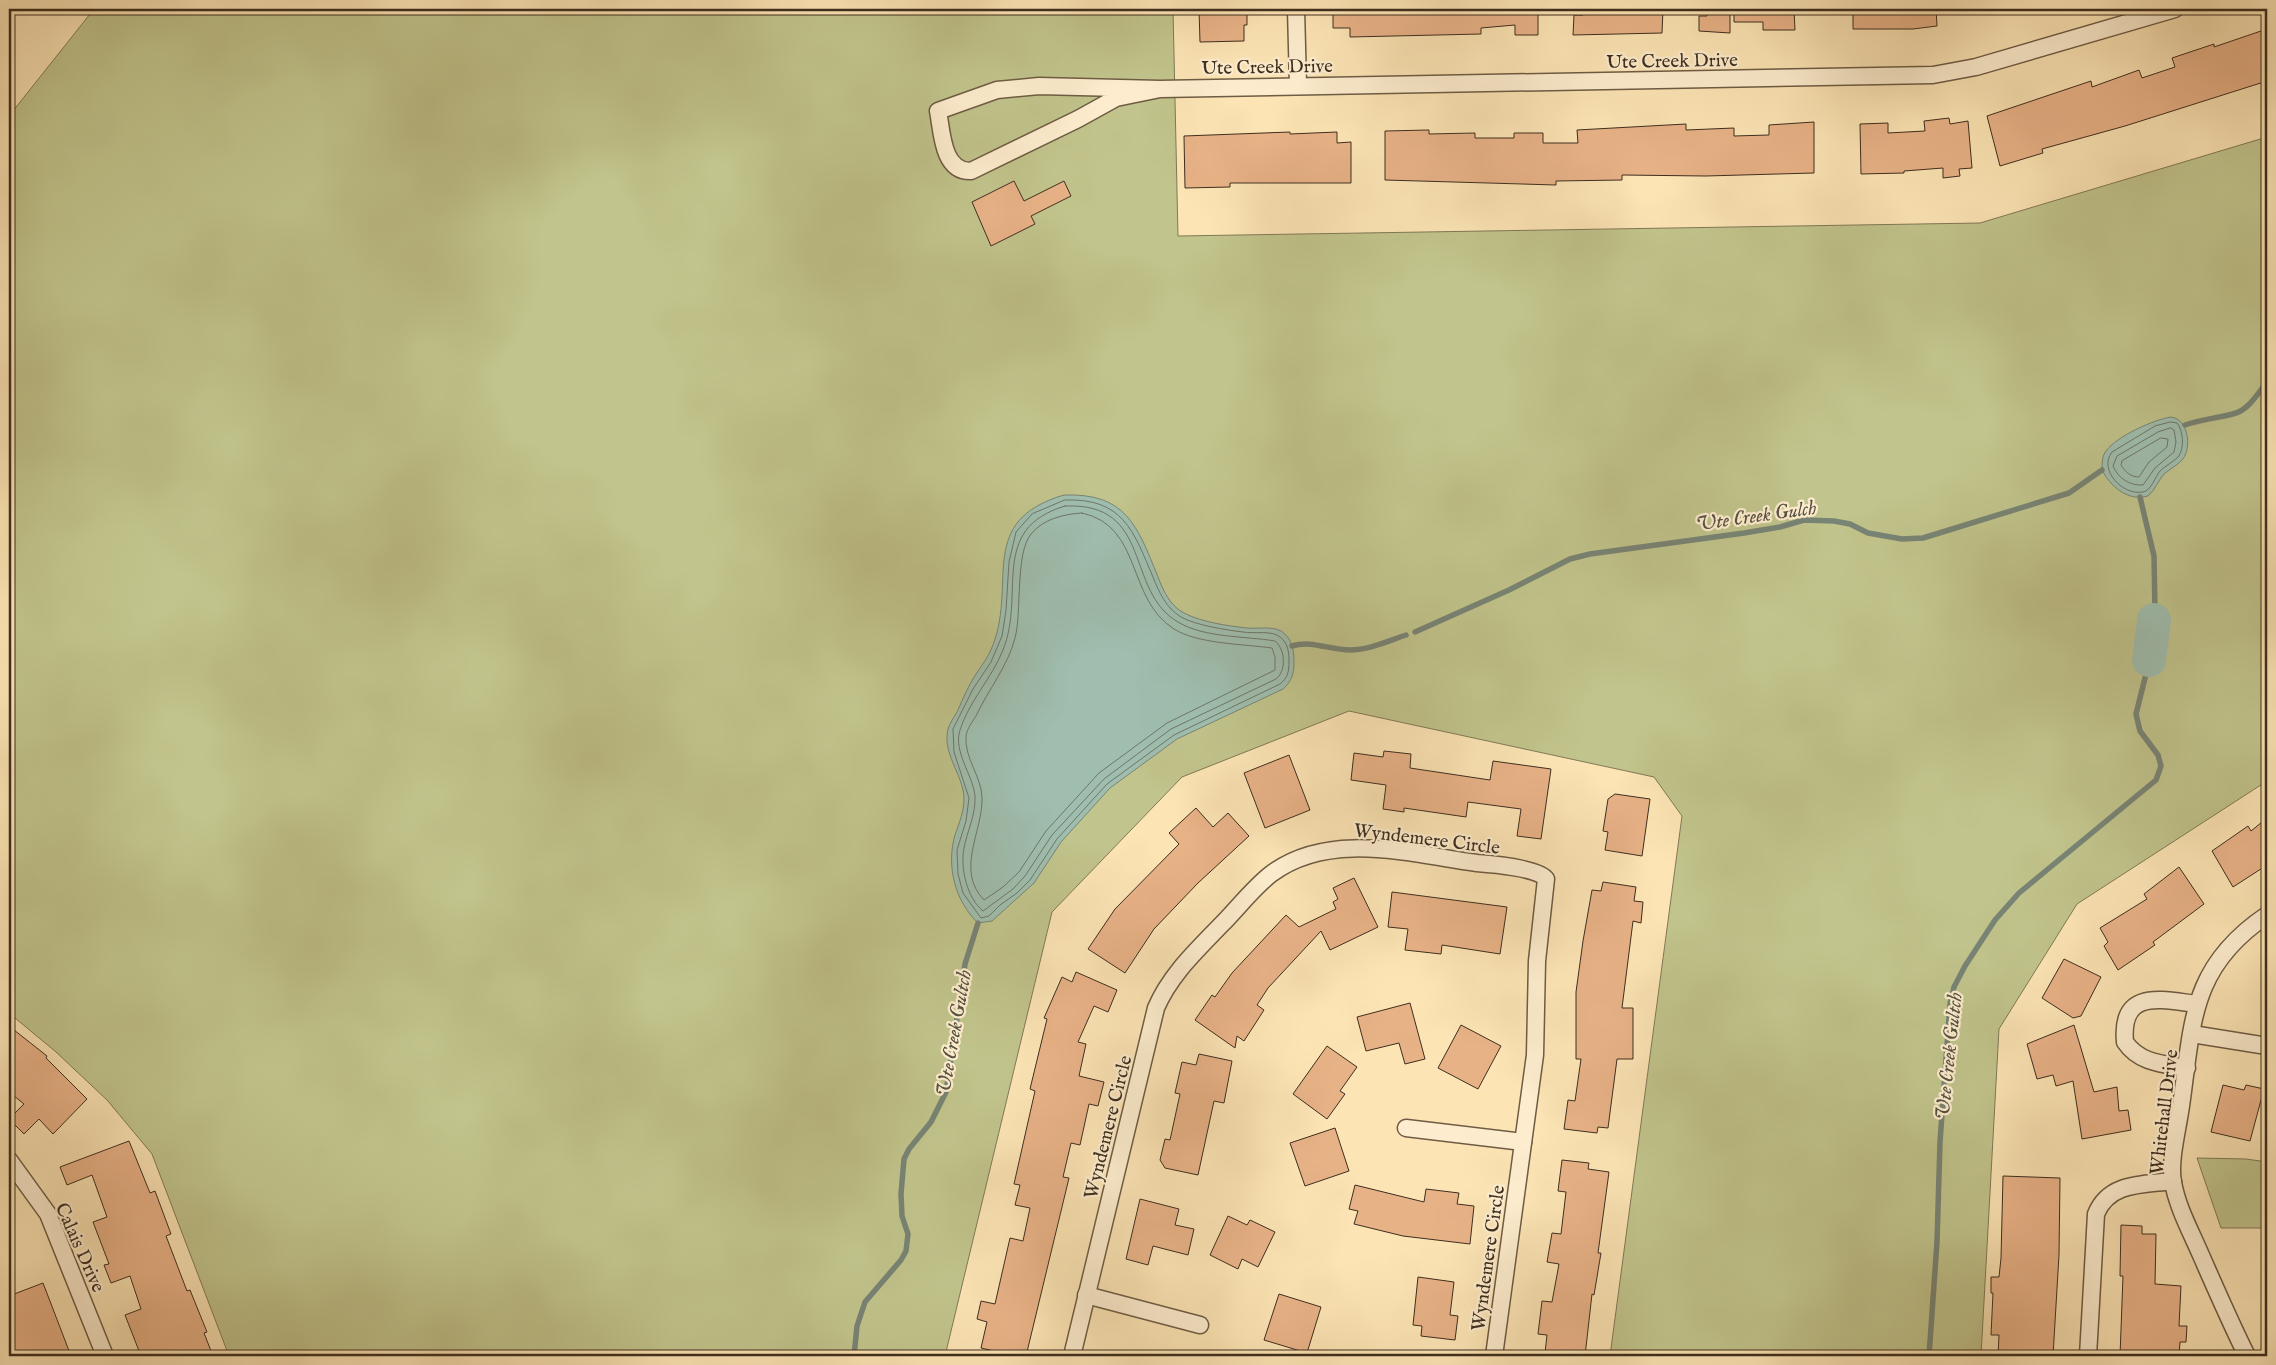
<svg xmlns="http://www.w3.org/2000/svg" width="2276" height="1365" font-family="'IM FELL English',serif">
	<rect width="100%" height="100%" fill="#fce4b4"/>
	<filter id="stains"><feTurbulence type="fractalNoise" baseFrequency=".004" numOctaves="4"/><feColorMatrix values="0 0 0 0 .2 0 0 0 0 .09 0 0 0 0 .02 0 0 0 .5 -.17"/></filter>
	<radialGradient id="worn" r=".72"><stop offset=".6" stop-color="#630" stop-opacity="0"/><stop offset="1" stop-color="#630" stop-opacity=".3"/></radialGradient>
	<g fill="#c1c48c" stroke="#807956">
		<polygon points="94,9 1173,9 1178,236 1980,223 2267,137 2267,781 2077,904 1999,1029 1981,1356 1610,1356 1682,816 1654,777 1349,711 1182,777 1052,912 945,1356 229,1356 152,1154 107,1100 56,1052 9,1013 9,116"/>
		<polygon points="2197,1158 2246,1159 2267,1162 2267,1228 2221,1228"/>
	</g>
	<g fill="#9fbeaf" stroke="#788475">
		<path d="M2171,417C2188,419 2192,446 2183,459C2178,465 2170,469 2164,474C2158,481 2155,490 2148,496C2128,502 2110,486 2102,470C2102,463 2102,456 2106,451C2117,436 2153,420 2171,417Z"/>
		<path d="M1064,495C1126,493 1137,525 1158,577C1163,590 1170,606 1184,613C1201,622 1228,626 1247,628C1258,629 1272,626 1281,631C1292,638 1294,650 1294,662C1294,673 1292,681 1283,689L1177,739L1110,788L1061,842L1034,883L992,921L978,923C955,901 946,866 955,835C959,823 964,812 964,798C963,774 942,754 948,729C950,723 954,717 957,712C963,699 968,686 976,674C982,665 989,656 993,645C1017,582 976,521 1064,495Z"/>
	</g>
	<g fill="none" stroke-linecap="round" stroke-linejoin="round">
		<g stroke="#6e7667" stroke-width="1">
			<path d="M2171,422L2177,423C2183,430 2185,449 2178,457C2173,462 2165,466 2160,471C2155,477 2151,491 2143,492C2123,496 2098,470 2112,452L2155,426Z"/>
			<path d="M2171,428L2174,430L2176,442L2174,452L2155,468L2143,485C2130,486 2118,478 2113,466L2117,456L2158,432Z"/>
			<path d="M2161,438L2168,439L2167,447L2149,462L2139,477C2131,477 2125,472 2121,465L2122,461Z"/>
			<path d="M1065,500C1123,498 1133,530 1153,577C1159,592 1166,608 1181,617C1195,625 1226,630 1243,632C1254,634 1272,630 1280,637C1288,643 1289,652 1289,661C1289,671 1288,678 1280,684L1174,735L1107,784L1057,839L1030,880L1017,893L1000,905L989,916L981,918L963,893L958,874L957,850L966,821L969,798L954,752L953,729L973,689L991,662L1002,636L1006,610L1009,562L1016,532L1032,514Z"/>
			<path d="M1065,506C1154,502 1124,591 1178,622C1204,638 1246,636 1275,641C1285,649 1287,670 1276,679L1171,729L1104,779L1052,835L1025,876L1013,889L983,911C967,898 960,868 964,848C967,831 976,815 975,796C973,775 953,752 960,730C969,701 992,678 1003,650C1026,593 988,529 1065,506Z"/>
			<path d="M1082,513C1143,526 1126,599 1174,629C1198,644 1243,644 1272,648L1275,657V670L1167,723L1099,773L1046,831L1019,872L1003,887L984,900C955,870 983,831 982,798C982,777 964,758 966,736C967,729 972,722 976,716C988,690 1008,666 1015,638C1022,612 1015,554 1031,534C1043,519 1064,514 1082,513Z"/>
		</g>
		<g stroke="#788475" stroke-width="5.5">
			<path d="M2185,425C2203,419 2219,418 2236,413C2249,409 2259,392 2267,382"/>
			<polyline points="2140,497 2154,556 2155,613"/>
			<polyline points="1415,632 1509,590 1570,559 1590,554 1744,533 1780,527 1804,520 1834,521 1850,524 1868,533 1902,539 1923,538 2069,493 2102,470"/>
			<path d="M1292,646C1312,640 1329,650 1350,650C1369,650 1388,641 1406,635"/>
			<polyline points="854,1356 857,1326 865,1302 901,1260 906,1251 908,1234 902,1216 901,1194 904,1159 909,1149 931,1122 946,1092 965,964 978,923"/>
			<polyline points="1929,1356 1937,1242 1940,1142 1950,1004 1954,987 1965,966 1995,920 2019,893 2156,780 2161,766 2158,755 2140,731 2136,714 2147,670"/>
		</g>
		<polyline stroke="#9fbeaf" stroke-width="34" points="2149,660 2154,620"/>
	</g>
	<g fill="#e8b287" stroke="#3e2e1f">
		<polygon points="1199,9 1247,9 1247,25 1244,25 1244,41 1200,42"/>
		<polygon points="1333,9 1538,9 1538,35 1515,35 1515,25 1481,28 1481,34 1350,37 1350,28 1333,28"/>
		<polygon points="1583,9 1663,9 1662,33 1573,35 1574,15 1583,15"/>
		<polygon points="1708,9 1730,9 1730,33 1699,31 1699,16 1707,16"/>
		<polygon points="1734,9 1794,9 1795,30 1763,30 1763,22 1734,22"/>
		<polygon points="1853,9 1936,9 1937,26 1913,29 1853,29"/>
		<polygon points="2261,31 2263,36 2267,35 2267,81 2125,126 2042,149 2043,153 2000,166 1987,116 2091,81 2092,87 2139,70 2142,78 2175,67 2172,58 2214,44 2214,47"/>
		<polygon points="1949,118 1950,124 1968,121 1972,168 1959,169 1960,176 1943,178 1943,168 1904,171 1904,173 1861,174 1860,124 1888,123 1888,133 1925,131 1924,121"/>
		<polygon points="1814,122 1814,173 1706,176 1622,175 1622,180 1556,181 1556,185 1385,180 1385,131 1429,130 1429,134 1475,133 1475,138 1514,138 1514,133 1543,133 1543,143 1578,143 1577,130 1686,124 1686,130 1734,128 1734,136 1769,135 1769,125"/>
		<polygon points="1290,132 1290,134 1337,132 1337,143 1351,142 1351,183 1230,183 1230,187 1185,188 1184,136"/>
		<polygon points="1014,181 1024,201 1064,181 1071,196 1031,216 1035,224 991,246 972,202"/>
		<polygon points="1384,751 1411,754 1410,768 1490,780 1493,761 1551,769 1541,839 1517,836 1521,809 1468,802 1466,817 1404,808 1404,812 1383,809 1386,785 1351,780 1354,753 1383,757"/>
		<polygon points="1289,755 1310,810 1265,828 1244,773"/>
		<polygon points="1615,794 1650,799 1642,856 1605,850 1608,832 1603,831 1608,799"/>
		<polygon points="1196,808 1213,827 1228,813 1249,836 1198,883 1154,929 1125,973 1088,949 1115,909 1179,844 1169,833"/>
		<polygon points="2267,818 2267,865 2233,887 2212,851 2248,826 2251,831"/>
		<polygon points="2179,867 2204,904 2153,942 2155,945 2118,970 2104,946 2108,942 2100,928 2147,899 2144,894"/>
		<polygon points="1354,878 1378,927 1330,950 1321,931 1268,988 1257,1005 1264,1010 1244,1041 1237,1036 1235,1048 1195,1020 1212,995 1215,997 1232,973 1286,915 1299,927 1336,909 1333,902 1338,899 1333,888"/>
		<polygon points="1603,882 1636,887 1634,901 1643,902 1641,923 1633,921 1622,1008 1633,1008 1633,1059 1617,1059 1608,1128 1598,1127 1597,1133 1564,1129 1568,1100 1575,1101 1581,1059 1576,1059 1576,992 1583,941 1592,890 1601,891"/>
		<polygon points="1392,892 1507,907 1500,954 1442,945 1441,954 1405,950 1408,929 1388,927"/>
		<polygon points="2064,959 2101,977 2081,1016 2073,1018 2042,998"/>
		<polygon points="1076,972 1117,990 1108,1012 1094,1006 1078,1042 1086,1044 1079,1076 1104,1082 1098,1106 1089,1104 1080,1145 1071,1143 1063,1177 1069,1178 1026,1356 1016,1356 981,1348 987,1322 977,1319 981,1301 995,1304 1010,1238 1023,1241 1030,1208 1015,1205 1020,1185 1014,1184 1035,1091 1030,1089 1047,1019 1044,1018 1062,977 1072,982"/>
		<polygon points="1410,1003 1425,1059 1405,1064 1399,1043 1366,1051 1357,1017"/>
		<polygon points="1461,1025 1501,1046 1478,1089 1438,1068"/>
		<polygon points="2074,1025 2094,1092 2117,1087 2119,1111 2128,1110 2131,1130 2082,1139 2073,1081 2056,1086 2053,1075 2037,1079 2027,1044"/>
		<polygon points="9,1026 47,1056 46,1058 87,1099 53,1134 39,1119 24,1134 9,1119 24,1104 9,1092"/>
		<polygon points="1327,1046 1357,1067 1340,1091 1345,1094 1327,1119 1293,1094"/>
		<polygon points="1199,1054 1232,1061 1224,1103 1214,1101 1198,1175 1165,1168 1160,1160 1165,1139 1170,1140 1180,1094 1175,1093 1182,1062 1196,1065"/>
		<polygon points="2223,1085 2244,1090 2246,1085 2264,1089 2250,1141 2211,1132"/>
		<polygon points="1335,1128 1349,1171 1305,1186 1290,1143"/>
		<polygon points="129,1141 150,1193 155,1191 171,1234 166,1236 187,1291 190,1290 207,1332 204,1333 213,1356 141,1356 125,1315 141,1309 130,1276 111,1283 104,1265 109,1264 93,1222 107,1217 92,1175 67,1185 60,1167"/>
		<polygon points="1562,1160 1589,1163 1588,1169 1609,1172 1598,1253 1601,1253 1594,1295 1592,1294 1585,1356 1545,1353 1547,1335 1538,1334 1542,1301 1552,1302 1559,1264 1547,1262 1552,1233 1561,1234 1566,1192 1558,1191"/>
		<polygon points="2003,1176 2060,1178 2059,1255 2053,1356 1998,1356 1999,1335 1991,1335 1993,1293 1991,1293 1991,1277 1999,1277 2001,1258"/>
		<polygon points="1355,1185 1424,1202 1426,1189 1459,1193 1457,1204 1474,1206 1470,1244 1403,1236 1354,1224 1358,1211 1349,1209"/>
		<polygon points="1140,1199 1179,1209 1175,1225 1194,1229 1188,1255 1153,1246 1148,1265 1126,1259"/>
		<polygon points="1228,1216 1247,1225 1250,1220 1275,1232 1258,1267 1242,1259 1238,1269 1210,1255"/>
		<polygon points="2121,1225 2142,1226 2142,1234 2156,1234 2155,1284 2181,1286 2179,1326 2187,1326 2186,1342 2180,1342 2179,1356 2120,1356 2123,1276 2120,1276"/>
		<polygon points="1418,1277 1454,1282 1450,1315 1458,1316 1455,1340 1421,1336 1422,1326 1413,1325"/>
		<polygon points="43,1283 71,1356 9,1356 9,1296"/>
		<polygon points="1279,1294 1321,1307 1307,1353 1264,1340"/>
	</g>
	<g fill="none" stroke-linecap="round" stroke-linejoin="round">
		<g stroke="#6e5c44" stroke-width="19">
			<g id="street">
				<polyline points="1296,9 1298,85"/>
				<path d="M1160,89L1116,98L1078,119L971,171C942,172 942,131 938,111L997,90L1039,86L1160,89L1933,75L1976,67L2175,9"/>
				<polyline points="2192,1034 2267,1046"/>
				<path d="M2187,1068C2163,1064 2139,1063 2125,1042C2120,988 2162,1000 2197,1004"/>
				<polyline points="1406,1128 1523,1142"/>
				<polyline points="9,1160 48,1214 105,1356"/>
				<polyline points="1086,1295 1200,1325"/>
				<path d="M1072,1356L1156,1008C1170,975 1196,951 1221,925C1237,909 1253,888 1271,874C1329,830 1411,854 1477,863C1490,864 1540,868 1546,879L1537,961L1535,1055L1494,1356"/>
				<path d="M2088,1356L2096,1214C2109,1182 2142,1185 2173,1181"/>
				<path d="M2247,1356C2230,1322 2215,1287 2200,1253C2190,1230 2177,1206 2173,1182C2169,1161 2178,1128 2181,1106C2193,1022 2190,967 2267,915"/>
			</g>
		</g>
		<use href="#street" stroke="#fdedce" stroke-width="16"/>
	</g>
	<g text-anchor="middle" stroke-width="4.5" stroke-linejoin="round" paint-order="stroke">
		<g font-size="19" fill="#3e2e1f" stroke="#fdedce">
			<text transform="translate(1672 60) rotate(-1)" y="7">Ute Creek Drive</text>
			<text transform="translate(1267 66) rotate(-1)" y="7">Ute Creek Drive</text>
			<text transform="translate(1427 838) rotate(7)" y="7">Wyndemere Circle</text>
			<text transform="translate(2163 1112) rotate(-83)" y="7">Whitehall Drive</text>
			<text transform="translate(1107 1127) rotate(-76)" y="7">Wyndemere Circle</text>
			<text transform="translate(81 1247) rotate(66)" y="7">Calais Drive</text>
			<text transform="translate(1487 1258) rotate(-82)" y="7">Wyndemere Circle</text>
		</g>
		<g font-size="20" font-style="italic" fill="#565243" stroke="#fdedce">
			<text transform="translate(1756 515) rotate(-8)" y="7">Ute Creek Gulch</text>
			<text transform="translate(953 1033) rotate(-80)" y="7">Ute Creek Gultch</text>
			<text transform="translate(1948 1056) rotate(-84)" y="7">Ute Creek Gultch</text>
		</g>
	</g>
	<rect width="2276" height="1365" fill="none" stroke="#fce4b4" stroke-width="30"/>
	<rect x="10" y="10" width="2256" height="1345" fill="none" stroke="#3e2e1f" stroke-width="2.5"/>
	<rect x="15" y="15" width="2246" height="1335" fill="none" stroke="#3e2e1f"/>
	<rect width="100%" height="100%" filter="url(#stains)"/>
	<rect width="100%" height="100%" fill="url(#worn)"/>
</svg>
